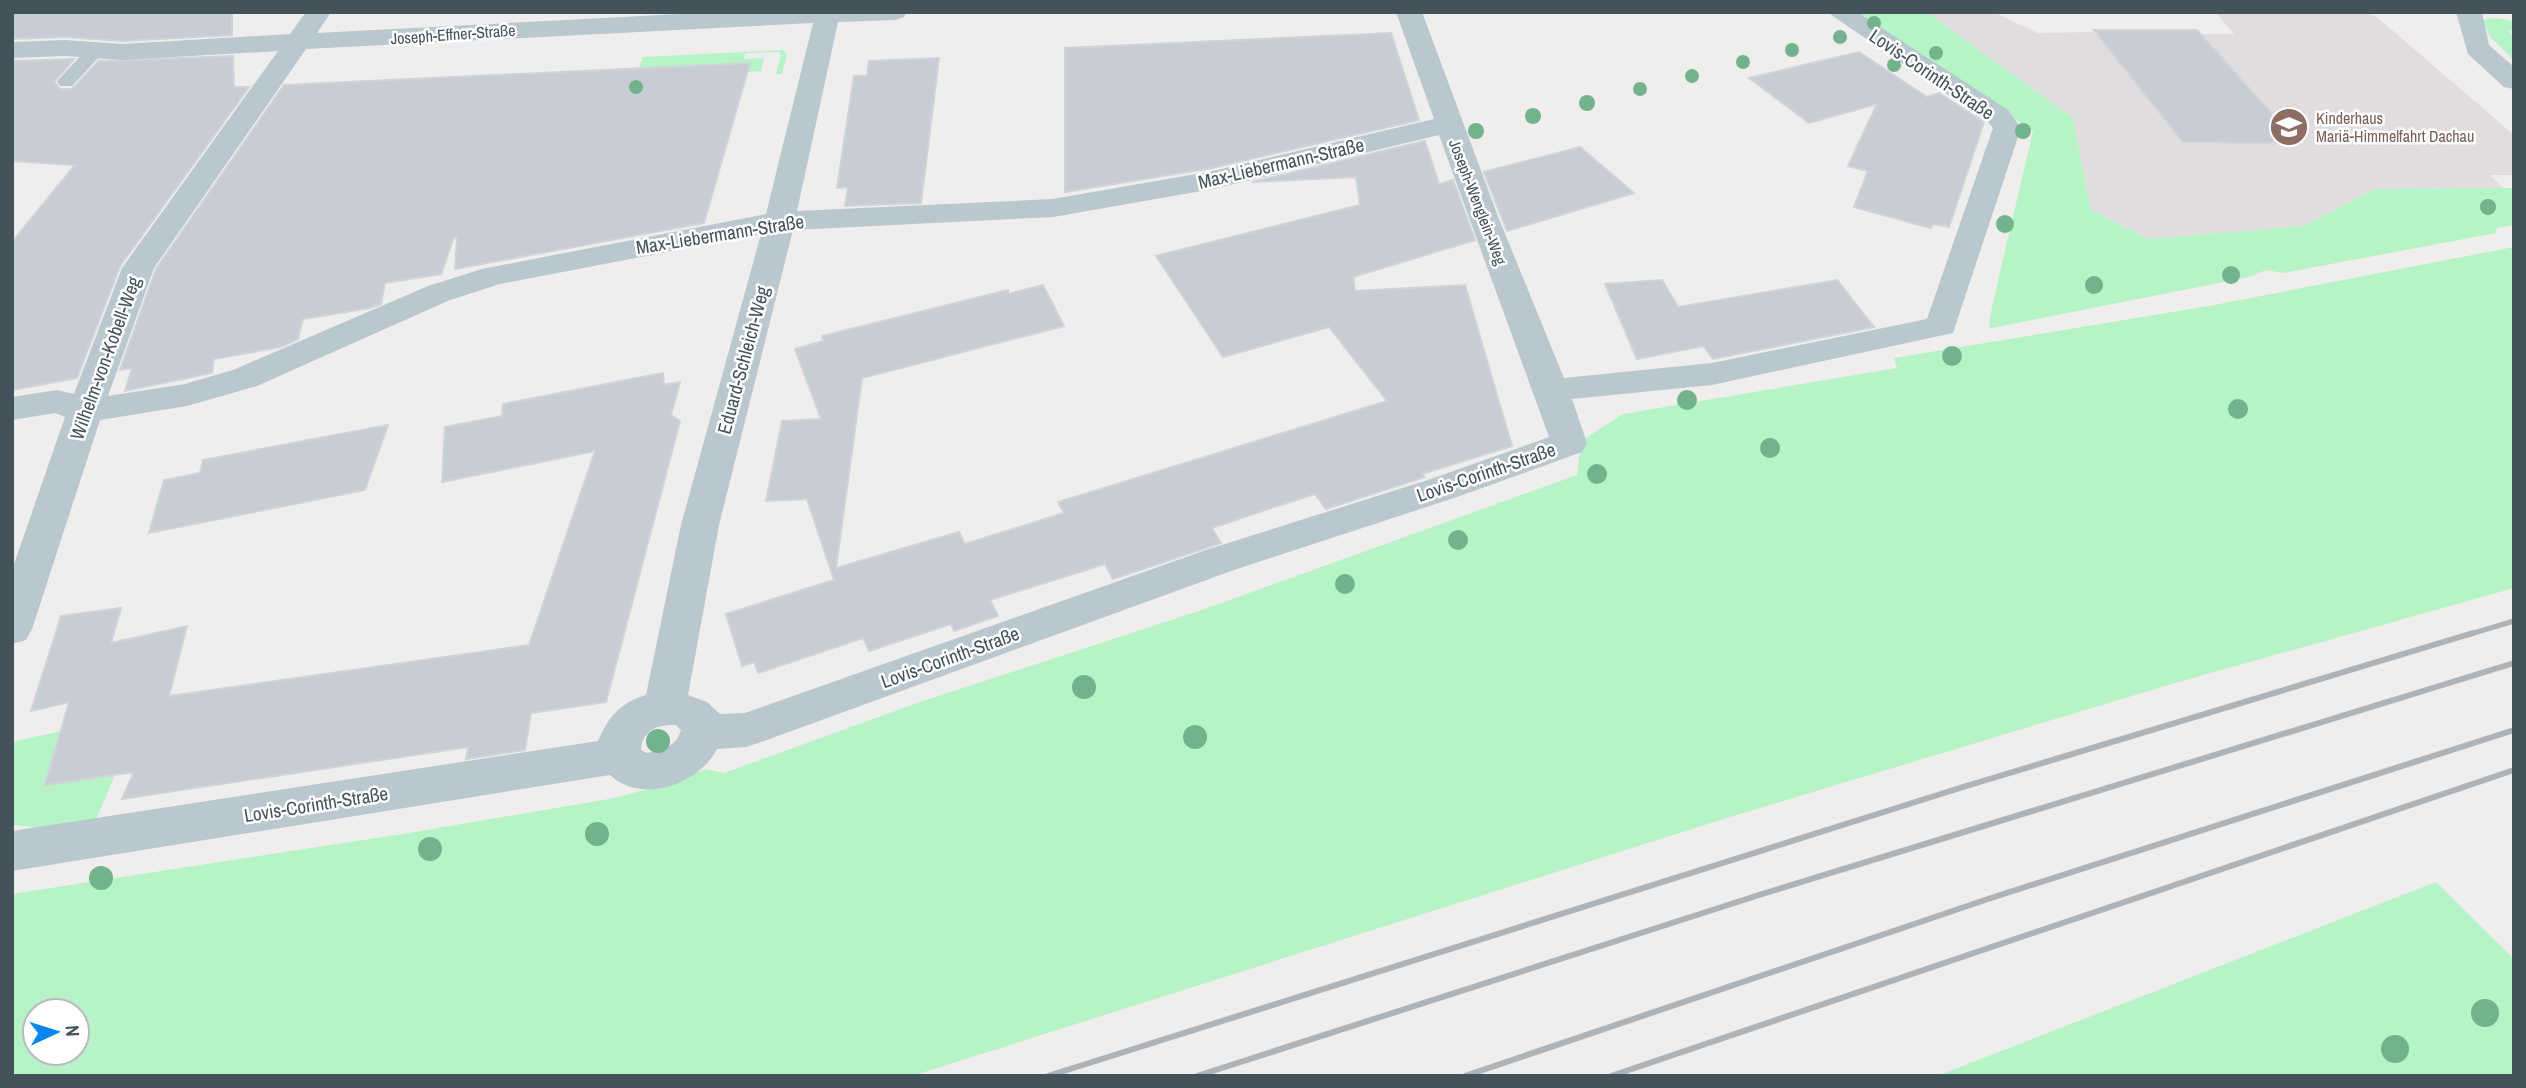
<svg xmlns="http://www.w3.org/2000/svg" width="2526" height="1088" font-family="'Archivo Narrow',sans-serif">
	<rect width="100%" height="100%" fill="#f0eded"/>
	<polygon fill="#e1dddf" points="1927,12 1993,12 2038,33 2197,30 2200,34 2234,34 2216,13 2363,12 2377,17 2514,135 2514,175 2490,175 2503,188 2375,189 2303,226 2149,239 2091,210 2073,118"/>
	<g fill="#b6f3c6" fill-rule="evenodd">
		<polygon points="1851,12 1927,12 2073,118 2091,210 2149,239 2303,226 2375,189 2514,188 2514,225 2497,228 2496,233 2283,273 2266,270 2249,277 1992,328 1989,327 1992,307 2033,131"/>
		<polygon points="2494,18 2514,21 2514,31 2509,31 2514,38 2514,60 2490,37 2483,20"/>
		<polygon points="783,50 787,54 782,74 776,74 781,55 779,52 745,53 744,59 764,58 761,71 747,72 749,63 693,65 628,97 643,57"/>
		<path d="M2514,247V588L2175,683L1717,821L912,1076H12V894L403,834L615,798L666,784L706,769L724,773L920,702L1202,610L1577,475L1581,441L1623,414L1897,368L1894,358L2209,306ZM35,1011H77V1053H35Z"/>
		<polygon points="88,725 46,785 115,775 95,822 43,828 12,825 12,742"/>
		<polygon points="2436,882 2514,959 2514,1075 1937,1076"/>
	</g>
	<g fill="#c8ccd4" stroke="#d0d4d9" stroke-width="2">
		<polygon points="12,12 232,12 232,35 122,41 65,37 12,39"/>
		<polygon points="2094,30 2197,30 2298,143 2183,142"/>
		<polygon points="1391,33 1419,120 1212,168 1065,192 1065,48"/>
		<polygon points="1859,52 1927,97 1939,93 1984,122 1949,227 1933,224 1931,228 1854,207 1868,171 1848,166 1877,104 1809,123 1749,78"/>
		<polygon points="233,56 234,87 249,87 120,266 77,378 12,390 12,242 75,165 12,161 12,61 74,59 54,82 60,89 72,89 99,61"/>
		<polygon points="939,58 921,203 845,206 848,187 837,188 854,76 867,76 869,61"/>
		<polygon points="750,63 704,223 455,269 457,238 454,237 441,274 385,283 381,304 370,308 303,319 298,339 281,347 214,359 212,373 125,391 132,368 120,370 156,269 284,85"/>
		<polygon points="1425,141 1439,184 1453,180 1475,240 1353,277 1355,291 1465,285 1512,446 1422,474 1425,477 1326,509 1315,494 1271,508 1212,528 1221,543 1113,579 1105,564 990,600 998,616 954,631 951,624 869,651 863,638 758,673 754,662 742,666 726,614 834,580 807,499 766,501 782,421 821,419 795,349 823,341 822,336 1008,290 1008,294 1043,285 1064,326 862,378 836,568 959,532 965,544 1064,513 1058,502 1387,401 1329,327 1223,357 1156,256 1360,205 1356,177 1252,182"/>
		<polygon points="1580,147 1634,193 1507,231 1484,172"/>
		<polygon points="1662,280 1678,307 1837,280 1874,327 1713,359 1703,346 1637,359 1605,284"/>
		<polygon points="663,373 664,385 680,382 671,415 680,421 606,702 531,713 525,750 466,759 468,747 122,799 134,772 45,785 69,702 31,711 61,616 121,608 111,643 187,626 169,696 529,645 595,451 442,482 445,427 502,416 503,404"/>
		<polygon points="388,425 365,490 149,533 164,480 200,473 203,460"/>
	</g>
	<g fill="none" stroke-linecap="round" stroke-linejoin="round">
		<polygon fill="#b9c7ce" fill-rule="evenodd" points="95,46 101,47 101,55 72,86 60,86 57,82 60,78 89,47"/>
		<g fill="#b9c7ce" fill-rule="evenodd">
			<path d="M306,12H331L317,33L718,12H907L904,17L895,20L838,22L797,211L1053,199L1213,171L1434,119L1396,12H1422L1499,219L1564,378L1712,363L1927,319L1993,128L1988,122L1827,12H1857L2008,110L2021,128L1953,333L1712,385L1572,399L1587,443L1582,452L1457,497L1234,570L761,742L746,747L717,749C699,784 642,805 610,775L12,871V831L598,741C609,716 620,703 646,695L681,525L761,234L500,284L450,300L257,386L187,406L100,420L32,629L26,640L12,644V570L65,417L55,413L12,420V397L57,390L74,394L122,268L278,51L122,60L65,56L12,58V42L65,40L122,44L290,34ZM813,23L766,214L482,269L428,286L233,370L185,384L108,396L154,268L306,49ZM1439,135L1549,437L1431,479L1206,550L745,713L720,714L707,702L688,695L719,525L793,230L1053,217L1213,189ZM676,725L681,730C677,746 662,751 647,753L641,750C642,730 658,724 676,725Z"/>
			<polygon points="2456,12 2482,12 2489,45 2514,67 2514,89 2504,87 2468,54"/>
		</g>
		<polyline stroke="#aeb3b8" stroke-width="5" points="2467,635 2514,621"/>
		<g stroke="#aeb3b8" stroke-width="6">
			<polyline points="1048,1076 1963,787 2473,633"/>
			<polyline points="1197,1076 1759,895 2514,663"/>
			<polyline points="1465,1076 1988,899 2514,730"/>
			<polyline points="1611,1076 2514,770"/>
		</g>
	</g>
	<g fill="#73b38b">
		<circle cx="1874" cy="23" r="7"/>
		<circle cx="1840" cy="37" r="7"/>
		<circle cx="1792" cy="50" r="7"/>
		<circle cx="1936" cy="53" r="7"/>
		<circle cx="1743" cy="62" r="7"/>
		<circle cx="1894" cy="65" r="7"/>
		<circle cx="1692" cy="76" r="7"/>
		<circle cx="636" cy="87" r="7"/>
		<circle cx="1640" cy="89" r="7"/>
		<circle cx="1587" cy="103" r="8"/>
		<circle cx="1533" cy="116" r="8"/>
		<circle cx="1476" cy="131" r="8"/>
		<circle cx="2023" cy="131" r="8"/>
		<circle cx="2488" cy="207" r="8"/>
		<circle cx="2005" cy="224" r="9"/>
		<circle cx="2231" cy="275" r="9"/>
		<circle cx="2094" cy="285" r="9"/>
		<circle cx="1952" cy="356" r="10"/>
		<circle cx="1687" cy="400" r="10"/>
		<circle cx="2238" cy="409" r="10"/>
		<circle cx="1770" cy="448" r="10"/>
		<circle cx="1597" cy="474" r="10"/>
		<circle cx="1458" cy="540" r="10"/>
		<circle cx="1345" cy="584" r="10"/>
		<circle cx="1084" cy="687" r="12"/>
		<circle cx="1195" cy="737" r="12"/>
		<circle cx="658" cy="741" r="12"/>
		<circle cx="597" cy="834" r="12"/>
		<circle cx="430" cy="849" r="12"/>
		<circle cx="101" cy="878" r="12"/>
		<circle cx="2485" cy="1013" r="14"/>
		<circle cx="2395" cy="1049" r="14"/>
	</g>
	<defs>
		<g id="school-disc" transform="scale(2.0125)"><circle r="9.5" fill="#8d6e63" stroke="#fff"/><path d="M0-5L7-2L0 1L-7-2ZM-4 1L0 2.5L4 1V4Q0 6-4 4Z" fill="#fff"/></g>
	</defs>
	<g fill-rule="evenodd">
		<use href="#school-disc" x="2289" y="127"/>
	</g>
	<g text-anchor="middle" stroke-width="5" stroke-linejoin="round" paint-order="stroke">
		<g font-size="16" fill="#43535c" stroke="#fff">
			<text transform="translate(453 34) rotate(-4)" y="6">Joseph-Effner-Straße</text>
			<text transform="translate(1478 202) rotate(69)" y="6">Joseph-Wenglein-Weg</text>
		</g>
		<g font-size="16" fill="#785e54" stroke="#fff" text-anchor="start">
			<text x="2316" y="124">Kinderhaus<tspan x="2316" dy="18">Mariä-Himmelfahrt Dachau</tspan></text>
		</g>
		<g font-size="19" fill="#43535c" stroke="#fff">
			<text transform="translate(1932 74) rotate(34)" y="7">Lovis-Corinth-Straße</text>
			<text transform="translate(1281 163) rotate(-13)" y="7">Max-Liebermann-Straße</text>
			<text transform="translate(720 234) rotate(-9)" y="7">Max-Liebermann-Straße</text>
			<text transform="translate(105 358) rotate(-70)" y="7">Wilhelm-von-Kobell-Weg</text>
			<text transform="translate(743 360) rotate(-75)" y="7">Eduard-Schleich-Weg</text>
			<text transform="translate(1486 472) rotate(-19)" y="7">Lovis-Corinth-Straße</text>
			<text transform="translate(950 657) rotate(-20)" y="7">Lovis-Corinth-Straße</text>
			<text transform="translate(316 804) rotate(-9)" y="7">Lovis-Corinth-Straße</text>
		</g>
	</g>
	<rect width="2526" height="1088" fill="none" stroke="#43535c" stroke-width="28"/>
	<g transform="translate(56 1032) rotate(86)"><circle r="33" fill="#ffffff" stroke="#b4babe" stroke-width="2"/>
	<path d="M0-5L12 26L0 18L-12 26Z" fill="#0787f0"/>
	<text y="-10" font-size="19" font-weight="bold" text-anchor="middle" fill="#43535c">N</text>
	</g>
</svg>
